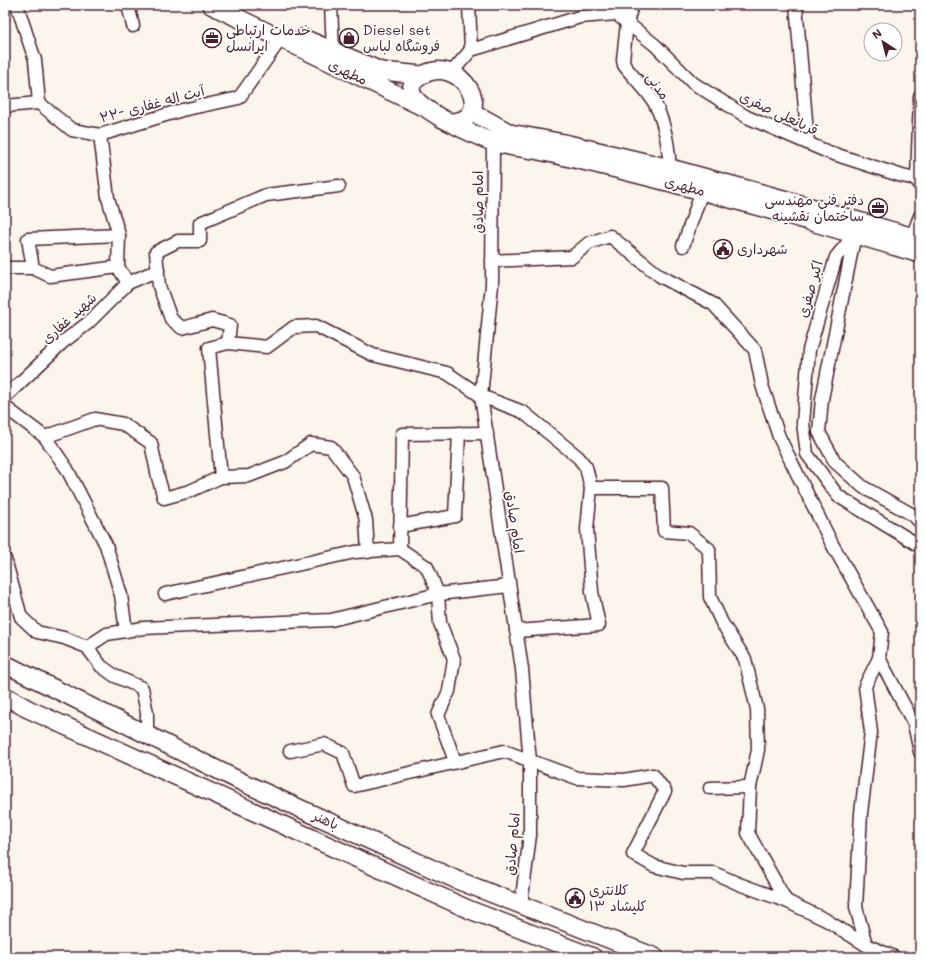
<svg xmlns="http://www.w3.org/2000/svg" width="925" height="962" font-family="Mali,'Playpen Sans Arabic',sans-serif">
	<rect width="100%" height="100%" fill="#fcf5ec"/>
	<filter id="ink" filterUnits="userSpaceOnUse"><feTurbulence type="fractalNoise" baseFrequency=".025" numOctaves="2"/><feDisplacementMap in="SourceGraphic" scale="8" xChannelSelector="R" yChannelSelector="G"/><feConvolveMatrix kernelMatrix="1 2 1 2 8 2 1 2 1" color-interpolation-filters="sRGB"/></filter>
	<g filter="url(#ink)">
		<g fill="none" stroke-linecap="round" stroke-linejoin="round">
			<g stroke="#4a1f2b" stroke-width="15">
				<g id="street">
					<polyline points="17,5 35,60 39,103 72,130 100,135 182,110 239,98 280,40"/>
					<polyline points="131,5 129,9 133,26"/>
					<polyline points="331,5 333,51"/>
					<polyline points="469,5 471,50"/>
					<path d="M632,5L627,23L623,60L624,65C632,76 642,85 650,96C664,115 671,152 669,176"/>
					<polyline points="796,5 808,143"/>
					<polyline points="452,72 471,50 580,17 616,14 655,45 693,83 747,117 828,152 902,176 920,180"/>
					<polyline points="5,106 39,103"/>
					<polyline points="100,135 108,198 119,235 118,267 128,283"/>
					<polyline points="493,142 492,284 481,396 522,669 530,762 530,835 521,905"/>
					<polyline points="920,186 917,179 920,96"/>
					<polyline points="912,237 920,216"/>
					<polyline points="683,246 702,191"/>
					<polyline points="492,261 572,257 589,243 610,236 660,276 713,304 755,350 762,385 779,437 832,544 882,632 879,658 865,686 871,732 861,813 856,907 866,945"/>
					<polyline points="5,268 33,268 50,276 118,267"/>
					<polyline points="33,268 28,239 119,235"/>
					<polyline points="228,343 230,325 212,320 182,328 171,319 159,286 156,252 178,241 200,241 200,223 266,195 339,186"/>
					<polyline points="5,397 63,342 88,323 128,283 158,270"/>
					<polyline points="5,407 45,437 67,469 106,545 121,595 126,631"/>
					<polyline points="45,437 95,419 123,424 151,443 158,477 164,498 190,491 221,477 249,476 285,462 311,444 331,447 353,476 366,520 368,552"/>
					<polyline points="221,477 209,348 228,343 267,347 294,327 316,326 373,355 447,373 481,396 523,412 578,457 586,467 591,488 587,529 592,592 599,625 516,631"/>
					<polyline points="591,488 662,488 664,531 689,533 709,549 710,597 722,623 745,659 757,709 758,750 750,787 748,833 786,901"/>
					<polyline points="920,522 913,515 863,487 835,462 819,432 822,399 855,234 836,257 809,350 803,423 807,454 838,496 920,546"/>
					<polyline points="400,526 455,516 459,433"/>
					<polyline points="400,549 402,434 487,433"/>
					<polyline points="5,559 21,617 37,632 64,638 87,647 101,666 115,676 142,688 147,713 147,735"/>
					<polyline points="165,594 355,552 400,549 427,567 438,594 440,623 454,659 449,691 438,715 455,761"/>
					<polyline points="87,647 107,634 143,628 331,620 438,594 509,586"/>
					<polyline points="879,658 914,724 920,752"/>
					<polyline points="290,751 324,744 343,753 354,786 504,751 577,778 624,780 653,775 665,791 633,854 654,866 683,873 714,873 739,884 786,901 826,920 866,945 894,957"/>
					<polyline points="710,788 750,787"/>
				</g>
			</g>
			<g stroke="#4a1f2b" stroke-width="20">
				<g id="secondary">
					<polyline points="211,5 421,106"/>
					<polyline points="303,38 381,71 422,75"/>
					<polyline points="472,112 510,133 564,143 670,168 783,199 920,239"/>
					<path d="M450,122C499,121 462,51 421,76C395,92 428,110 441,118C457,126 475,136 493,142C507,147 524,148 539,151C571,158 604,166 636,174C732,198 826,226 920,254"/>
					<polyline points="5,664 244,783 457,880 655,957"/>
					<polyline points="5,696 28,709 470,910 593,957"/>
				</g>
			</g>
			<use href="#street" stroke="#fff" stroke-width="12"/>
			<use href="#secondary" stroke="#fff" stroke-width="17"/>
		</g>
	</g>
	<defs>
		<g id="office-ring" transform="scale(1)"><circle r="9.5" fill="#fff" stroke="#4a1f2b" stroke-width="1.5"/><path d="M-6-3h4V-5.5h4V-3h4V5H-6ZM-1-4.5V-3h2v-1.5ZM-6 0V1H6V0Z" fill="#4a1f2b"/></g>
		<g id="shop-ring" transform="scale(1)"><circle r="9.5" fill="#fff" stroke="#4a1f2b" stroke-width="1.5"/><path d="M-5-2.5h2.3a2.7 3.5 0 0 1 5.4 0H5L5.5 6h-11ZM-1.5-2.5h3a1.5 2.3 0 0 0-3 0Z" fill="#4a1f2b"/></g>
		<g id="civic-ring" transform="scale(1)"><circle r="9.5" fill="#fff" stroke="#4a1f2b" stroke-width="1.5"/><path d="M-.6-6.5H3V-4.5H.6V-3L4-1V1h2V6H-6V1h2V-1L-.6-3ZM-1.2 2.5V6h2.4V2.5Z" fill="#4a1f2b"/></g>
	</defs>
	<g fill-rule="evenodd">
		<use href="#office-ring" x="212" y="38"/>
		<use href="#shop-ring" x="349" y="38"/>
		<use href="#office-ring" x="878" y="208"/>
		<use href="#civic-ring" x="723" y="249"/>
		<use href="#civic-ring" x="575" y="898"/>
	</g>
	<g text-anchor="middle" stroke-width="3.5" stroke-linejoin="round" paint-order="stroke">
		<g font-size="14" fill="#4a1f2b" stroke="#fff" text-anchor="start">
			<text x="226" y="35">خدمات ارتباطی<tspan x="226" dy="16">ایرانسل</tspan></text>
			<text x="363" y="35">Diesel set<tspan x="363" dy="16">فروشگاه لباس</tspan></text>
			<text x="864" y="205" text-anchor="end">دفتر فنی مهندسی<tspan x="864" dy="16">ساختمان نقشینه</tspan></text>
			<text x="737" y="254">شهرداری</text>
			<text x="589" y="895">کلانتری<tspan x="589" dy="16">۱۳ کلیشاد</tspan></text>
		</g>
		<g font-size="14" fill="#4a1f2b" stroke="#fff">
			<text transform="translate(348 72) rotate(25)" y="5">مطهری</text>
			<text transform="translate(658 86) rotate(56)" y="5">مدنی</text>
			<text transform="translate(152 104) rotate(-15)" y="5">۲۲- آیت اله غفاری</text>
			<text transform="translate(779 113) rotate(25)" y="5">قربانعلی صفری</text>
			<text transform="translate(685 186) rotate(15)" y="5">مطهری</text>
			<text transform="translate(478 202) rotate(-90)" y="5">امام صادق</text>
			<text transform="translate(810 289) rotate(-74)" y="5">اکبر صفری</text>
			<text transform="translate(69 318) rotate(-42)" y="5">شهید غفاری</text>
			<text transform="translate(515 522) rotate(82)" y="5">امام صادق</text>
			<text transform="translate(326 820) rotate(24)" y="5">باهنر</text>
			<text transform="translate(512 844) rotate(-85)" y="5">امام صادق</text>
		</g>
	</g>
	<rect width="925" height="962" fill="none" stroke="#fff" stroke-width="20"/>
	<rect x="10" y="10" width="905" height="942" fill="none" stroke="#4a1f2b" stroke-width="1.5" filter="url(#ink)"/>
	<g transform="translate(883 42) rotate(324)"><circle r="19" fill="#ffffff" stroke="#b7a5aa"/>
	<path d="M0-3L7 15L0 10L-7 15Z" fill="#4a1f2b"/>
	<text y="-6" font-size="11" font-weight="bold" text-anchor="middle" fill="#4a1f2b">N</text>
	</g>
</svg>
